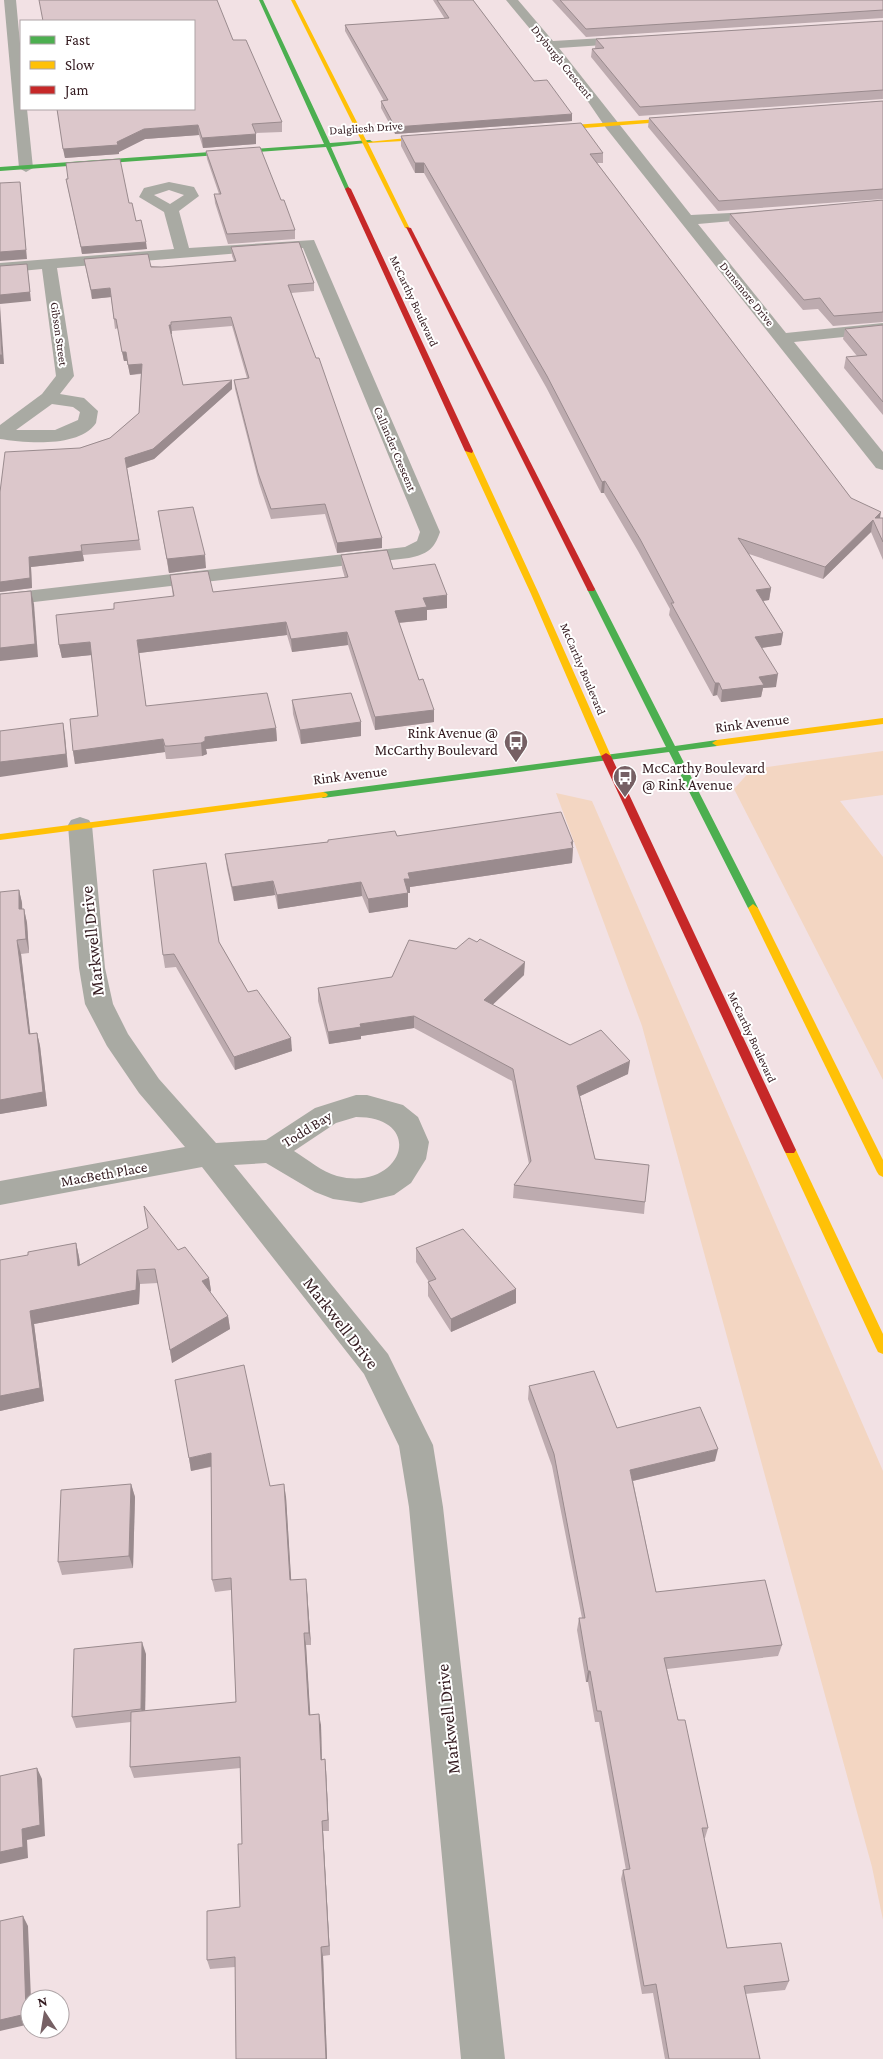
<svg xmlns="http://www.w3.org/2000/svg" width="883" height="2059" font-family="'Crimson Pro',serif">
	<rect width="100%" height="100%" fill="#f2e1e4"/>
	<g fill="#f3d6c2">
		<polygon points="883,751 883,795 840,801 883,857 883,1080 734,789 752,769"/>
		<polygon points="556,793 592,801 883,1471 883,1920 872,1867 642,1026"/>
	</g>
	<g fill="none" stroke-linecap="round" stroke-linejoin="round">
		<g fill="#a9aaa3" fill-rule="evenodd">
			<polygon points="4,0 16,0 21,54 21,109 27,109 33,168 26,172 19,168"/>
			<polygon points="506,0 518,0 553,41 637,36 639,39 633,43 559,48 691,215 771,211 773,214 766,218 698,224 786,333 883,323 883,333 794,342 883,452 883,470 876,468 606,128 576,84"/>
			<path d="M169,182L194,187L199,196L179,211L189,248L314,240L440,532C434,550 427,554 409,558L0,606V594L405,547L417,541L420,532L303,248L57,268L74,376L60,394L84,398L98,411L96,423C79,448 26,443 0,439V425L42,394L56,376L42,269L0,273V263L174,249L164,212L139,197L144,188ZM169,190L184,195L170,204L154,195ZM52,404L73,407L80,412L78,420L55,430H16Z"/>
			<path d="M80,817L89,820L92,825L105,968L113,1004L128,1034L159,1079L216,1143L266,1140L315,1108L356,1095H367L403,1105L418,1117L429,1142L426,1159L411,1183L394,1195L361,1203L333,1199L315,1192L266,1163L234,1165L388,1354L433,1445L443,1507L505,2059H461L409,1507L399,1446L364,1374L202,1167L0,1205V1181L185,1147L139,1093L107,1046L85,1004L79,968L68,825L71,820ZM356,1117C428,1117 402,1193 337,1176C322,1172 307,1159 294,1151L336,1123Z"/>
		</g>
		<g fill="#4caf50" fill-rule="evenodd">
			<polygon points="259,0 263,0 330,143 370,140 373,142 331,147 350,190 345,189 326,147 0,171 0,167 324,144"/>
			<polygon points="591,586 595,589 675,746 717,740 722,743 717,746 678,751 758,908 757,910 753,912 748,908 669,752 323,798 318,795 323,792 666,747 587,589"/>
		</g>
		<g fill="#ffc107" fill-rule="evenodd">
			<polygon points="291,0 295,0 367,142 438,135 441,137 438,139 368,143 410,229 405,228"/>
			<polygon points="687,117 689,120 545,131 542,129 545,127"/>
			<polygon points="466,449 473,451 539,594 611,756 609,758 606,759 601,756 531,594 465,451"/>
			<polygon points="883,718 883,724 717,746 712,743 717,740"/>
			<polygon points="323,792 326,793 328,795 326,797 0,840 0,834"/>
			<polygon points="753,904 758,908 883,1160 883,1177 879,1175 877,1172 748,908"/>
			<polygon points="790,1145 794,1147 796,1150 883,1334 883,1354 878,1352 876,1348 784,1150 786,1147"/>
		</g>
		<g fill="#c62828" fill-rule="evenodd">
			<polygon points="348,187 351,189 473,451 472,453 465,451 345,189"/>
			<polygon points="406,227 411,228 595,589 594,591 588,591"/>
			<polygon points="606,753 611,756 796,1150 794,1153 786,1153 784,1150 601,756"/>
		</g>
	</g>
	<g fill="#bdabaf">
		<polygon points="433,0 473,0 534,81 572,114 572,121 395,134 381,108 381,101 384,101 345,31 345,25 445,19"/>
		<polygon points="552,0 883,0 883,18 586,37"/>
		<polygon points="883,21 883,99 639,116 591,57 592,49 596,48 595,48 596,39"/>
		<polygon points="233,40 282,122 282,132 255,133 256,144 203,148 199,135 145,139 119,152 119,154 65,158 57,109"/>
		<polygon points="883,101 883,199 718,211 648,127 649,118"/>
		<polygon points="401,136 603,153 603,163 597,163 851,498 880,518 883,518 883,560 871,532 823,579 749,554 771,588 769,600 763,601 783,633 781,645 762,648 776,687 763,688 761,697 721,702 717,695 713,696 669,615 670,609 638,551 604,493 601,493 546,387 424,173 415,173 401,146"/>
		<polygon points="206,151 281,200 295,230 295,239 228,244 215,203 214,194 219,194 207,159"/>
		<polygon points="66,179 129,203 147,249 82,254"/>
		<polygon points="883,200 883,322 833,326 818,309 803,310 729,223 730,214"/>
		<polygon points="231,247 314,283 314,291 291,293 382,538 382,548 337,553 325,514 271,519 259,483 235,389 234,380 247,378 232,326 172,331 172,334 171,334 183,385 232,389 154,459 127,468 141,550 83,555 84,561 31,567 32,588 0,592 80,448 110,438 139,413 141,374 130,375 127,361 124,361 118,328 115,329 111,297 92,299 84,259 162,267 234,261 232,256"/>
		<polygon points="883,325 883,415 844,368 846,357 857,356 843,339 845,329"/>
		<polygon points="158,511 206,568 169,573"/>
		<polygon points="341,555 393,569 447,608 427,610 427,620 399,623 419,680 434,722 375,730 348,645 292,652 287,635 139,653 146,706 276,728 277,741 206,749 207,754 202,756 171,759 166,759 165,752 75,764 73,751 98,716 91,655 62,658 59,645 114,609 173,597 170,575 213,592 345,578 342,568"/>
		<polygon points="292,700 361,722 361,736 301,744 293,714"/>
		<polygon points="397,836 573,842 572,863 410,887 410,893 408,893 408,907 369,913 362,896 278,909 275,895 234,901 227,869 225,854 328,842 328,840"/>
		<polygon points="19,890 22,903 22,909 24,909 27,923 29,953 21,954 30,1034 37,1033 40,1046 47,1106 0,1114"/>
		<polygon points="219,942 248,992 292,1051 235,1070 176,967 165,968 163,955"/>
		<polygon points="524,975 492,1005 570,1045 628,1074 580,1096 595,1159 645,1202 644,1214 513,1198 514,1185 529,1164 512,1081 414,1028 361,1036 361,1039 329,1044 318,1001 318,988"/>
		<polygon points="76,1243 79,1257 80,1265 178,1250 209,1278 211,1291 210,1292 228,1316 230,1329 172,1363 158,1283 140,1284 139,1304 34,1324 44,1401 0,1411 28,1255"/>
		<polygon points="416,1248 516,1289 516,1303 451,1332 428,1296 428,1282 429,1282 416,1262"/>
		<polygon points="529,1386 617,1428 715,1461 633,1481 656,1592 782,1645 778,1656 667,1669 678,1720 708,1828 705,1838 704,1838 727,1948 789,1981 785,1990 745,1994 760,2059 665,2059 653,1993 642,1994 621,1879 623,1870 626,1870 599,1722 595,1722 588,1682 586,1682 577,1630 579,1618 582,1618 552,1466 528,1399"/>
		<polygon points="189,1458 270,1486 286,1497 291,1580 307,1591 311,1645 306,1645 310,1715 321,1725 322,1760 325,1759 326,1770 329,1831 323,1831 330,1955 323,1956 327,2059 236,2059 235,1967 210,1969 207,1960 240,1907 242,1844 241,1768 134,1778 130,1767 131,1722 76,1728 72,1717 146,1654 145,1711 236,1702 231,1590 215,1592 212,1580 211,1467 191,1471"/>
		<polygon points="131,1484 135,1497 133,1568 62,1575 58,1562"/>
	</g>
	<g fill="#9a8b8e">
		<polygon points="572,114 572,121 395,134 395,127"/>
		<polygon points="198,125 199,135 145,139 119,152 119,154 65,158 63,149 117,142 144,129"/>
		<polygon points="256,134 256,144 203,148 202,138"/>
		<rect x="415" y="163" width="9" height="10"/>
		<polygon points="20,182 27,259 0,261 0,252"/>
		<polygon points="146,242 147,249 82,254 81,247"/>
		<polygon points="27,264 31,301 0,304 0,295"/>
		<polygon points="110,288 111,297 92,299 91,290"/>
		<polygon points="0,305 4,364 0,364"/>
		<polygon points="169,325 171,325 172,334 170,334"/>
		<polygon points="122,352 126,352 127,361 124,361"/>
		<polygon points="142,364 143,373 130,375 128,365"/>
		<polygon points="232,380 232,389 154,459 127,468 125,458"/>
		<polygon points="605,481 604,493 601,493 602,482"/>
		<polygon points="881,512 879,524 875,518"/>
		<polygon points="873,520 871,532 823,579 825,567"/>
		<polygon points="382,538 382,548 337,553 337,543"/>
		<polygon points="81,545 84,561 31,567 32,588 0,592 0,582 29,557"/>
		<polygon points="205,555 206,568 169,573 167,559"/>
		<polygon points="771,588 769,600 754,602 756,590"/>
		<polygon points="31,591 34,604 38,657 0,661 0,648"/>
		<polygon points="447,595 447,608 427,610 427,620 396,623 395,611 423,598"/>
		<polygon points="286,622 287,635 139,653 137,640"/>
		<polygon points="347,632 348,645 292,652 291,639"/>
		<polygon points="783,633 781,645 754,649 755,637"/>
		<polygon points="90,642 92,655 62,658 59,645"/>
		<polygon points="778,674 776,687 763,688 761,697 721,702 722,690 759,677"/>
		<polygon points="715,683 719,683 717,695 713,696"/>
		<polygon points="434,710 434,722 375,730 375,717"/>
		<polygon points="361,722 361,736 301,744 300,730"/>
		<polygon points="63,723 65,736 68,767 0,777 0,762"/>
		<polygon points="276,728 277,741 206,749 207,754 202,756 201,743 205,737"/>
		<polygon points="163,739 165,752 75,764 73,751"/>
		<polygon points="573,842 572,849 573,848 572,863 410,887 410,893 404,893 404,879 408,873"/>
		<polygon points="273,881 275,895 234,901 232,887"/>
		<polygon points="361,882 362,896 278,909 277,895"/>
		<polygon points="19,890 22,903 23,923 19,909"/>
		<polygon points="408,893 408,907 369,913 368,899"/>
		<polygon points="24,909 27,923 29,953 26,939"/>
		<polygon points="17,940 21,954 32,1048 29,1034"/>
		<polygon points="525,962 524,975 484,1013 484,1000"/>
		<polygon points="414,1016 414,1028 361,1036 361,1039 329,1044 328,1032 360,1024"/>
		<polygon points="37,1033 40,1046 47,1106 0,1114 0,1100"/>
		<polygon points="291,1038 292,1051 235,1070 234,1057"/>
		<polygon points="630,1061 628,1074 576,1098 577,1086"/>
		<polygon points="76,1243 79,1257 82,1279 78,1266"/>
		<polygon points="137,1270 140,1284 139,1304 34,1324 44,1401 0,1411 0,1396 30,1311"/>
		<polygon points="209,1278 211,1291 204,1295 202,1281"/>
		<polygon points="516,1289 516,1303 451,1332 451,1319"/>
		<polygon points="228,1316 230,1329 172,1363 170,1350"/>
		<polygon points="718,1449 715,1461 628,1482 630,1470"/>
		<polygon points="211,1453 213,1466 191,1471 189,1458"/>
		<polygon points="131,1484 135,1497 133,1568 129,1556"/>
		<polygon points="284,1484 286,1497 292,1593 290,1580"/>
		<polygon points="306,1579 307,1591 311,1645 309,1633"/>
		<polygon points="304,1633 306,1645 311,1726 309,1715"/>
		<polygon points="142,1642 146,1654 145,1720 141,1709"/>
		<polygon points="588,1671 590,1671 588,1682 586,1682"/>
		<polygon points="319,1714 321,1725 322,1771 321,1760"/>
		<polygon points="325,1759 326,1770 329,1831 328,1820"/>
		<polygon points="37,1768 42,1779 45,1836 27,1840 28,1858 0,1864 0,1852 22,1829"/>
		<polygon points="322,1821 323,1831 330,1955 329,1946"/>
		<polygon points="23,1916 28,1926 31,1999 30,1999 30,2024 0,2031 0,2020"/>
		<polygon points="321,1947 323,1956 327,2059 326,2059"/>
	</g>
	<g fill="#dcc7cb" stroke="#9a8b8e">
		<polygon points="39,0 217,0 233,40 246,40 282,122 252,124 256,134 202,138 198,125 144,129 117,142 118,145 63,149 57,109 194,109 194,21 43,21"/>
		<polygon points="437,0 473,0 534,81 547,80 572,114 395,127 381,101 388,100 345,25 449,18"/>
		<polygon points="560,0 883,0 883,10 586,29"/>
		<polygon points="883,21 883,90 640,107 592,49 604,48 596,39"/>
		<polygon points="883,101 883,189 719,201 649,118"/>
		<polygon points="581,123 603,153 590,154 851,498 881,512 875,518 883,518 883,542 873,520 825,567 738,538 771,588 756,590 783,633 755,637 778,674 759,677 764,685 722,690 719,683 715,683 671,603 674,603 640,539 605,481 602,482 547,376 424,163 415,163 401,136"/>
		<polygon points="260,147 281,200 284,200 295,230 227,234 214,194 221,194 206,151"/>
		<polygon points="120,159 129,203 132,203 136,221 141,220 146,242 81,247 66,179 68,179 66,163"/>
		<polygon points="20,182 26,250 0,252 0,183"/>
		<polygon points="883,200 883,312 834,316 820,298 804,300 730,214"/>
		<polygon points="299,242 314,283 288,285 316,358 319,358 328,384 382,538 337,543 325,504 271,509 258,473 234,380 249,378 231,317 171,322 171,325 169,325 183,385 232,380 153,449 125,458 139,540 81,545 82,551 29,557 30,578 0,582 0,492 5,452 80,448 110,438 139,413 142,364 128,365 126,352 122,352 116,319 114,319 110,288 91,290 84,259 148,254 151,267 162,267 236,261 231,247"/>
		<polygon points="27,264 30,292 0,295 0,266"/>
		<polygon points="0,320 2,355 0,355"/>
		<polygon points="883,325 883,402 846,357 867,355 845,329"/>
		<polygon points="193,507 205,555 167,559 158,511"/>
		<polygon points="387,550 393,569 435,564 447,595 423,598 427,607 395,611 419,680 423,679 434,710 375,717 347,632 291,639 286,622 137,640 146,706 267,693 276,728 205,737 205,741 201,743 169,746 165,746 163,739 73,751 70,719 98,716 90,642 59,645 56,615 114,609 114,603 174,596 170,575 208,571 213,592 348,577 341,555"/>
		<polygon points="31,591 35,644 0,648 0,594"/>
		<polygon points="351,693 361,722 300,730 292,700"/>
		<polygon points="63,723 66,754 0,762 0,731"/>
		<polygon points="561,812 573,842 571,842 573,848 408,873 410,879 404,879 408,893 368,899 361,882 277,895 273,881 232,887 225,854 328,842 328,840 395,831 397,836"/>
		<polygon points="206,863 219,942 248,992 257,990 291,1038 234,1057 174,954 163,955 153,870"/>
		<polygon points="19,890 19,909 24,909 26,939 17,940 29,1034 37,1033 43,1092 0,1100 0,892"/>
		<polygon points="469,938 477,942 480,939 525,962 484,1000 570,1045 601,1030 630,1061 577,1086 595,1159 649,1165 645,1202 514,1185 531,1161 513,1069 414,1016 360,1024 361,1027 328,1032 318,988 392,977 409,940 456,949"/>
		<polygon points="144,1206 178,1250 185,1247 209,1278 202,1281 228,1316 170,1350 155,1269 137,1270 136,1290 30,1311 40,1388 0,1396 0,1260 28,1255 28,1252 76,1243 78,1266 148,1228"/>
		<polygon points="463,1229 516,1289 451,1319 428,1282 436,1279 416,1248"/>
		<polygon points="244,1365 270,1486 284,1484 290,1580 306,1579 309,1633 304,1633 309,1715 319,1714 321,1760 325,1759 328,1820 322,1821 329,1946 321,1947 326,2059 236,2059 235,1957 207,1960 207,1911 240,1907 238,1844 242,1844 240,1757 130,1767 131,1712 236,1702 231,1578 212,1580 211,1453 189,1458 175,1380"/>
		<polygon points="594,1371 617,1428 700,1407 718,1449 630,1470 656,1592 765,1580 782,1645 664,1658 678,1720 685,1720 708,1828 702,1828 727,1948 781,1943 789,1981 744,1986 760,2059 669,2059 656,1984 644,1986 623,1870 630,1869 601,1711 597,1711 590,1671 588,1671 579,1618 585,1618 554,1454 529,1386"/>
		<polygon points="131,1484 129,1556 58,1562 61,1490"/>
		<polygon points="142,1642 141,1709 72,1717 74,1649"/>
		<polygon points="37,1768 40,1825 22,1829 23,1847 0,1852 0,1776"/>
		<polygon points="23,1916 26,2014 0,2020 0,1921"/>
	</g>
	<defs>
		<g id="bus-pin" transform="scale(1.25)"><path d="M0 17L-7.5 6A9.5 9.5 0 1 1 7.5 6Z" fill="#766064" stroke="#fff"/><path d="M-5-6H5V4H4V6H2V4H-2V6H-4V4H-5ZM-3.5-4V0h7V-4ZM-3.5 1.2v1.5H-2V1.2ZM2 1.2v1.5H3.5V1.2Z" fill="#fff"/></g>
	</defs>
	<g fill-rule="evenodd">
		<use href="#bus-pin" x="516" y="742"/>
		<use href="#bus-pin" x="625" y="777"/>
	</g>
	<g text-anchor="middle" stroke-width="4" stroke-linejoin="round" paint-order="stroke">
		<g font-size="12" fill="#331a1f" stroke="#fff">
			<text transform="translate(562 62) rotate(51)" y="4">Dryburgh Crescent</text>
			<text transform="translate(366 128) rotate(-4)" y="4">Dalgliesh Drive</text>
			<text transform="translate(747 294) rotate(51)" y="4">Dunsmore Drive</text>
			<text transform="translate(414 301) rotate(65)" y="4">McCarthy Boulevard</text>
			<text transform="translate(59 334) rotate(82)" y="4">Gibson Street</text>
			<text transform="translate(395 449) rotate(67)" y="4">Callander Crescent</text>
			<text transform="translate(583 669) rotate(67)" y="4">McCarthy Boulevard</text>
			<text transform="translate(752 1037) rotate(65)" y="4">McCarthy Boulevard</text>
		</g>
		<g font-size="15" fill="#331a1f" stroke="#fff">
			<text transform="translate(752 723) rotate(-7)" y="5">Rink Avenue</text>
			<text transform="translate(350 775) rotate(-7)" y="5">Rink Avenue</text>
			<text transform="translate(307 1129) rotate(-32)" y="5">Todd Bay</text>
			<text transform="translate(104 1174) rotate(-10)" y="5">MacBeth Place</text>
		</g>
		<g font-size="15" fill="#331a1f" stroke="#fff" text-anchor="end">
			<text x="498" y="738">Rink Avenue @<tspan x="498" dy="17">McCarthy Boulevard</tspan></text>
			<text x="642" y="773" text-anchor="start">McCarthy Boulevard<tspan x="642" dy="17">@ Rink Avenue</tspan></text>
		</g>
		<g font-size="18" fill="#331a1f" stroke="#fff">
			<text transform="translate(92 941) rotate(-96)" y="6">Markwell Drive</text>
			<text transform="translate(341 1323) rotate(52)" y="6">Markwell Drive</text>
			<text transform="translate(448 1719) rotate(-96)" y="6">Markwell Drive</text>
		</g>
	</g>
	<rect x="20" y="20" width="175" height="90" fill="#ffffff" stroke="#ada3a5"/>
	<rect x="30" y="36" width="25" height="8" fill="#4caf50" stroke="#ada3a5"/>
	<text x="65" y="45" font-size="15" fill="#331a1f">Fast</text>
	<rect x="30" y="61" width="25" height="8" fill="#ffc107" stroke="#ada3a5"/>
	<text x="65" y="70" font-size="15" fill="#331a1f">Slow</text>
	<rect x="30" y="86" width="25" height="8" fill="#c62828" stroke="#ada3a5"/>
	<text x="65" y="95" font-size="15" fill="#331a1f">Jam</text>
	<g transform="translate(45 2014) rotate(348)"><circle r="24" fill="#ffffff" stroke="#ada3a5"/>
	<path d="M0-4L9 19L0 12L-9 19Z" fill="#766064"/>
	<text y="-8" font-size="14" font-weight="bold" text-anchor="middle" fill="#331a1f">N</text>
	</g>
</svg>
